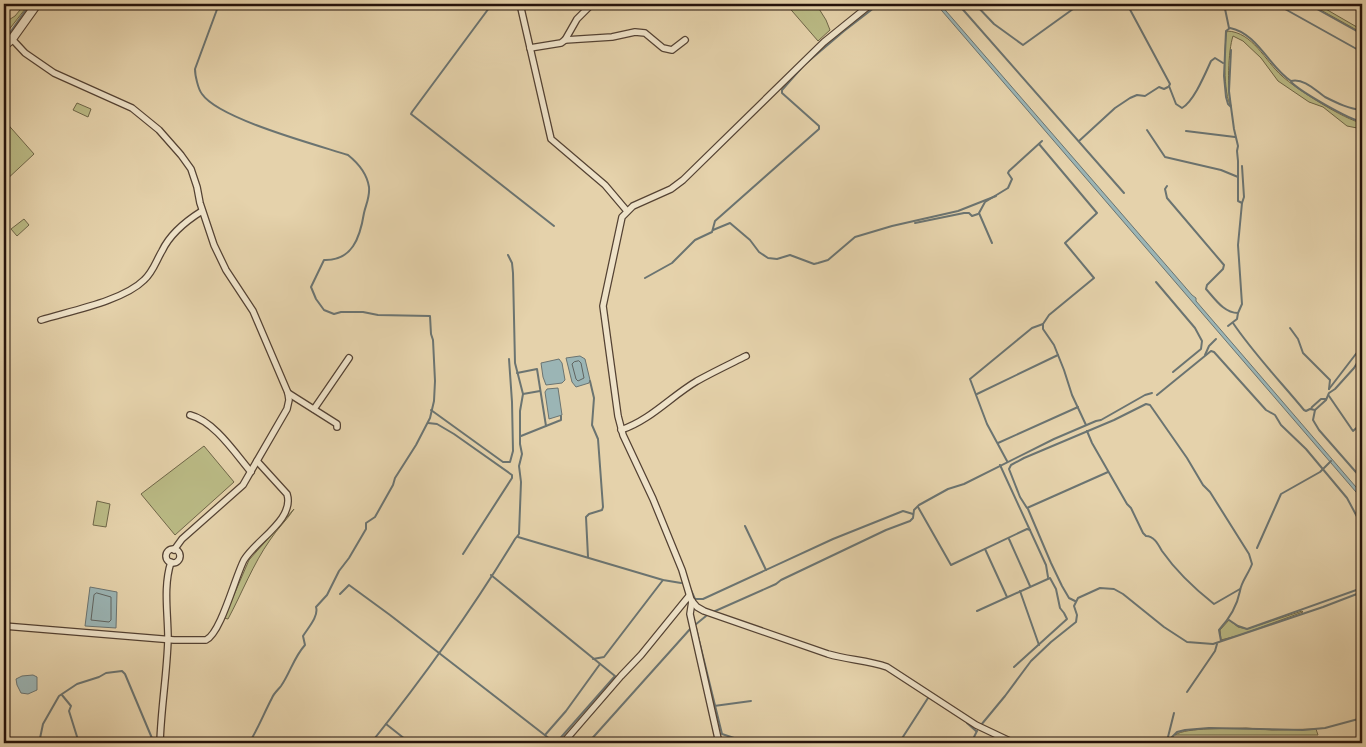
<svg xmlns="http://www.w3.org/2000/svg" width="1366" height="747" font-family="'Libre Caslon Text',serif">
	<rect width="100%" height="100%" fill="#e5d2ab"/>
	<filter id="stains"><feTurbulence type="fractalNoise" baseFrequency=".004" numOctaves="4"/><feColorMatrix values="0 0 0 0 .2 0 0 0 0 .09 0 0 0 0 .02 0 0 0 .5 -.17"/></filter>
	<radialGradient id="worn" r=".72"><stop offset=".6" stop-color="#630" stop-opacity="0"/><stop offset="1" stop-color="#630" stop-opacity=".3"/></radialGradient>
	<g fill="#baba85" stroke="#6f6648">
		<polygon points="25,4 29,4 4,36 4,23 15,16"/>
		<polygon points="786,4 816,4 826,20 830,30 818,41"/>
		<polygon points="1310,4 1324,8 1362,30 1362,33"/>
		<path d="M1227,31C1253,32 1265,61 1282,76C1296,89 1345,120 1362,123V126L1357,128L1347,126L1323,107L1309,102L1278,81L1261,58L1243,41L1233,36C1228,51 1227,90 1231,106C1223,96 1224,44 1227,31Z"/>
		<polygon points="77,103 91,109 88,117 73,110"/>
		<polygon points="4,120 34,154 4,182"/>
		<polygon points="24,219 29,225 17,236 11,229"/>
		<polygon points="204,446 234,482 175,535 141,494"/>
		<polygon points="97,501 110,504 106,527 93,525"/>
		<path d="M294,509C287,520 277,529 270,540C253,564 242,593 228,619L224,618L249,560Z"/>
		<polygon points="1302,611 1303,612 1240,635 1221,640 1220,630 1229,620 1238,627 1247,629"/>
		<path d="M1246,728L1272,730L1316,729L1318,735H1175C1186,727 1231,729 1246,728Z"/>
	</g>
	<g fill="#9bb5b5" stroke="#6b7471">
		<polygon points="936,4 940,4 1192,295 1196,298 1196,301 1362,494 1362,499"/>
		<polygon points="580,356 585,359 590,380 589,383 576,387 572,382 566,358"/>
		<polygon points="559,359 562,363 565,380 562,383 546,385 543,377 541,363"/>
		<polygon points="558,388 562,415 549,419 545,392 547,389"/>
		<polygon points="90,587 117,592 116,628 85,626"/>
		<polygon points="33,675 37,677 37,690 28,694 21,693 17,685 16,679 22,676"/>
	</g>
	<g fill="none" stroke-linecap="round" stroke-linejoin="round">
		<g stroke="#606460" stroke-width="1">
			<polygon points="579,361 581,363 584,378 578,381 576,379 572,364 574,362"/>
			<polygon points="97,593 111,597 111,620 109,622 91,620 94,595"/>
		</g>
		<g stroke="#6b7471" stroke-width="2">
			<path d="M219,4L195,69C195,75 198,89 202,94C219,119 317,145 348,155C358,163 367,174 369,187C370,197 366,204 364,213C360,238 352,261 324,260L311,287L316,299L324,310L334,314L341,312H363L378,315L430,316L431,334L433,340L435,381L434,401L430,418L416,445L395,478L393,485L375,517L366,523V529L349,558L339,571L327,595L316,607C319,616 308,628 303,636L305,645C294,657 290,673 281,686C278,690 274,693 272,698C264,713 258,729 249,743"/>
			<polyline points="492,4 412,112 411,114 554,226"/>
			<polyline points="958,4 1124,193"/>
			<polyline points="975,4 994,24 1023,45 1080,4"/>
			<path d="M1127,4L1170,84L1169,86L1176,104L1182,108C1194,101 1205,74 1211,61L1215,58L1223,63"/>
			<polyline points="1224,4 1229,28"/>
			<polyline points="1276,4 1362,52"/>
			<polyline points="1308,4 1362,34"/>
			<polyline points="4,8 7,4"/>
			<polyline points="4,38 9,34 30,4"/>
			<polyline points="1231,50 1229,91 1231,107"/>
			<path d="M1291,82C1301,92 1348,119 1362,122"/>
			<polyline points="1147,130 1165,157 1221,170 1238,177"/>
			<polyline points="1186,131 1235,137"/>
			<polyline points="1079,141 1115,108 1130,98 1137,95 1145,96 1159,87 1164,89 1168,87"/>
			<polyline points="1039,144 1097,213 1065,243 1094,278 1049,315 1043,324 1043,329 1054,345 1064,370 1072,395 1086,425"/>
			<path d="M1167,186L1165,189L1167,198L1224,265L1223,269L1207,285L1206,289C1215,299 1224,313 1238,313"/>
			<polyline points="1242,203 1244,197 1242,166"/>
			<polyline points="915,223 964,213 969,213 972,216 978,214"/>
			<polyline points="713,230 730,223 750,240 759,252 768,258 777,259 790,255 814,264 818,263 828,260 855,237 892,226 958,211 996,196"/>
			<polyline points="992,243 979,213 985,202 1008,188 1012,179 1008,173 1009,171 1042,141"/>
			<polyline points="645,278 672,263 695,240 712,232 715,221 819,129 819,126 782,93 782,90 804,65 844,31 879,4"/>
			<polyline points="1156,282 1195,328 1202,341 1201,349 1173,372"/>
			<path d="M1233,323C1254,354 1280,381 1304,410L1306,411L1310,409L1315,410L1313,420L1319,430L1362,479"/>
			<path d="M1228,326L1237,319L1238,313L1242,304L1238,245L1242,203L1238,201V161L1237,151L1238,146L1234,129L1231,107L1228,104L1226,97L1224,76L1226,31L1230,28C1257,33 1270,68 1291,81C1304,78 1315,90 1325,97C1337,103 1349,109 1362,110"/>
			<polyline points="1290,328 1298,339 1303,353 1330,380 1329,389"/>
			<polyline points="1205,355 1209,346 1216,339"/>
			<polyline points="517,373 537,369 546,426"/>
			<polyline points="1329,389 1362,346"/>
			<polyline points="523,394 540,391"/>
			<polyline points="977,394 1058,355"/>
			<polyline points="1157,395 1211,351 1214,352 1266,410 1275,415 1281,425 1306,449 1347,498 1362,526"/>
			<polyline points="1329,396 1353,431 1362,423"/>
			<polyline points="1311,409 1312,407 1321,399 1326,399"/>
			<polyline points="431,410 503,462 510,462 513,451 512,402 509,359"/>
			<polyline points="1315,410 1326,400 1329,393 1335,389 1354,368 1362,355"/>
			<polyline points="428,423 437,424 454,434 512,475 512,478 463,554"/>
			<path d="M1087,431L1092,443L1127,504L1131,508L1143,533L1146,536C1154,536 1158,544 1162,551C1176,571 1195,589 1214,604L1240,589"/>
			<polyline points="521,436 561,420 561,416"/>
			<polyline points="998,443 1078,407"/>
			<polyline points="1007,461 987,424 970,379 1021,337 1032,328 1043,324"/>
			<polyline points="1000,465 1046,565 1048,577"/>
			<path d="M1108,472L1027,508L1020,497L1009,469L1011,465L1024,458L1114,420L1146,404L1150,405L1187,458L1203,485L1210,492L1249,554L1252,564C1249,573 1241,582 1240,591C1237,606 1230,618 1219,630L1221,641"/>
			<polyline points="918,507 951,565 1027,529 1030,530"/>
			<polyline points="1028,509 1051,563 1062,586 1069,598 1075,601"/>
			<polyline points="745,526 766,570"/>
			<polyline points="518,537 663,580 681,583"/>
			<polyline points="1009,539 1030,586"/>
			<polyline points="1257,548 1281,494 1320,472 1331,461"/>
			<polyline points="985,549 1007,597"/>
			<polyline points="588,557 586,517 589,514 602,510 603,507 598,439 592,425 594,398 590,381"/>
			<polyline points="491,575 615,676 556,743"/>
			<polyline points="690,588 695,599 703,599 833,539 903,511 913,514"/>
			<polyline points="1020,591 1039,645"/>
			<polyline points="340,594 349,585 390,615 555,743"/>
			<polyline points="977,611 1050,578 1056,589 1060,608 1064,613 1067,619 1014,667"/>
			<polyline points="713,612 776,584 781,580 886,530 910,521 913,518 914,510 919,505 948,489 964,484 1054,439 1096,421 1101,420 1145,395 1152,393"/>
			<polyline points="1229,620 1238,626 1247,629 1362,588"/>
			<polyline points="695,625 706,616"/>
			<polyline points="696,628 722,734 749,743"/>
			<polyline points="593,659 604,657 663,580"/>
			<polyline points="1187,692 1215,651 1217,644"/>
			<polyline points="62,695 71,706 69,711 79,743"/>
			<polyline points="714,706 751,701"/>
			<polyline points="967,723 976,731"/>
			<polyline points="386,724 410,743"/>
			<polyline points="981,725 1005,696 1031,661 1051,642 1076,622 1077,615 1074,606 1078,598 1100,588 1114,589 1123,594 1164,627 1187,642 1213,644 1323,607 1362,592"/>
			<polyline points="545,735 566,711 600,664"/>
			<polyline points="1167,740 1169,740 1177,732 1185,730 1209,728 1303,730 1325,728 1362,718"/>
			<polyline points="39,743 43,724 59,696 77,684 99,677 106,673 122,671 125,674 154,743"/>
			<path d="M371,743C423,678 472,610 515,539L519,534L521,482L519,466L522,454L520,444V411L523,394L515,363L513,273L512,263L508,255"/>
			<polyline points="588,743 691,628"/>
			<polyline points="899,743 928,698 930,698"/>
			<polyline points="971,743 977,731"/>
			<polyline points="1165,743 1168,737 1174,713"/>
		</g>
		<g stroke="#544233" stroke-width="8">
			<g id="minor">
				<polyline points="520,4 551,139 605,185 627,211"/>
				<path d="M871,4L824,42L683,180L671,189L633,206L622,217L603,306L618,416L623,435L653,499L682,570L691,600L697,607L704,611L828,654C848,660 868,660 887,667L976,725L1014,743"/>
				<polyline points="12,39 25,53 54,73 132,108 159,130 181,155 191,169 197,187 200,203 214,245 226,270 253,311 288,393 289,400 287,409 243,485 182,539 174,550"/>
				<polyline points="565,40 612,37 635,32 645,33 663,48 672,50 685,40"/>
				<polyline points="530,48 561,43 565,40 577,19 592,4"/>
				<path d="M41,320C70,311 123,301 144,280C153,272 156,261 162,251C170,234 186,221 202,211"/>
				<polyline points="288,393 337,424 337,427"/>
				<polyline points="314,409 349,358"/>
				<path d="M190,415C214,421 235,453 251,472"/>
				<path d="M621,430C652,419 670,397 697,381C713,372 730,364 746,356"/>
				<circle cx="173" cy="556" r="7"/>
				<polyline points="692,601 690,614 719,743"/>
				<path d="M4,626L174,640H206C221,633 235,577 244,560C256,540 295,519 287,494L257,461"/>
				<path d="M160,743C161,708 167,674 168,639C168,613 163,587 171,562"/>
				<polyline points="563,743 621,676 641,655 689,596"/>
			</g>
		</g>
		<g stroke="#544233" stroke-width="10">
			<polyline id="tertiary" points="4,46 12,39 37,4"/>
		</g>
		<use href="#minor" stroke="#eee2c8" stroke-width="5.5"/>
		<use href="#tertiary" stroke="#eee2c8" stroke-width="8"/>
	</g>
	<rect width="1366" height="747" fill="none" stroke="#e5d2ab" stroke-width="20"/>
	<rect x="5" y="5" width="1356" height="737" fill="none" stroke="#24120b" stroke-width="2.5"/>
	<rect x="10" y="10" width="1346" height="727" fill="none" stroke="#24120b"/>
	<rect width="100%" height="100%" filter="url(#stains)"/>
	<rect width="100%" height="100%" fill="url(#worn)"/>
</svg>
